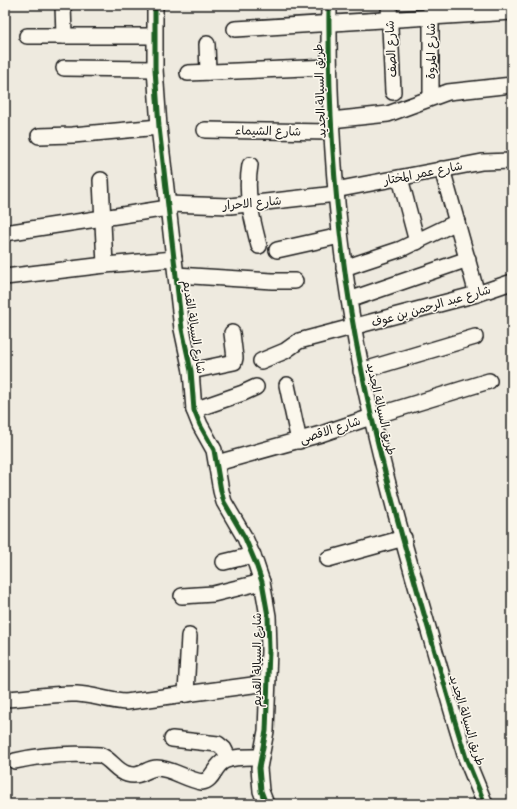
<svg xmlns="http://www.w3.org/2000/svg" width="517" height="809" font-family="Mynerve,'Playpen Sans Arabic',sans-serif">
	<rect width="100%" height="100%" fill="#eeeadf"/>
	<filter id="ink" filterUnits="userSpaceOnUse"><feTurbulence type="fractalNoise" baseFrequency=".025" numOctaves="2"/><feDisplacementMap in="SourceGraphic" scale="8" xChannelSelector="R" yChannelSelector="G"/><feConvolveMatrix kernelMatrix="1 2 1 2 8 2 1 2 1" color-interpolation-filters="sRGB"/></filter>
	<g filter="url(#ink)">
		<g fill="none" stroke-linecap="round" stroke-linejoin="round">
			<g stroke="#1c1c1c" stroke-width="18">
				<g id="street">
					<polyline points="63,5 64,36"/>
					<polyline points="155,5 155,69 159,127 182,329 191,371 194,410 200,425 214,450 221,491 224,502 245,538 256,564 262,582 268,616 269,650 266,731 259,768 261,791 266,804"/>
					<path d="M329,5C328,128 337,251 362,372C386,491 423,608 456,725L466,758L485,804"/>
					<polyline points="389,5 393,92"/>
					<polyline points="235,29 512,12"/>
					<polyline points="27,36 154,36"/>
					<polyline points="207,44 208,72"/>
					<polyline points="64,68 155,69"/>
					<polyline points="188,73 329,67"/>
					<polyline points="431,97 431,5"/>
					<polyline points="331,120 388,114 448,92 512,85"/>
					<polyline points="205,130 331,132"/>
					<polyline points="39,136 73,135 159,127"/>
					<path d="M250,165C245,194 252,218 259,246"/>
					<polyline points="442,169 477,294"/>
					<polyline points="400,178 417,242"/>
					<polyline points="101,180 105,265"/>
					<polyline points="335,190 482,162 512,161"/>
					<polyline points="167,204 230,206 336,194"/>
					<polyline points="5,233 168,208"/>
					<polyline points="277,250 340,236"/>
					<polyline points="344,268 401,249 457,222"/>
					<polyline points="176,275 272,281 295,281"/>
					<polyline points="5,277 105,265 174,259"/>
					<polyline points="349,300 468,259"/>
					<polyline points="261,361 285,351 299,341 477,294 512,282"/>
					<polyline points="191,371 234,362 235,358 232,333"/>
					<polyline points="361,371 475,337"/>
					<polyline points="287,385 299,441"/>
					<polyline points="194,410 243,393 256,387"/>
					<polyline points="217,463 321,434 371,417 489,381"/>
					<polyline points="328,559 404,538"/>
					<polyline points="224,562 253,555"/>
					<polyline points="182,596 213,594 262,582"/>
					<polyline points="186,694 189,636"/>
					<path d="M5,699C29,698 53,693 77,694C94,695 109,701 126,702L267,683"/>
					<polyline points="172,739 218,744 224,749 229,759"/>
					<path d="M15,761C44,754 70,753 100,755C111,759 116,771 127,774C142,778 146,768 157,768C171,768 187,780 202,782C213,781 214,766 224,761C234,756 250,757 261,757"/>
				</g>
			</g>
			<use href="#street" stroke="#fbf7ec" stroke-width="15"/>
			<g stroke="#fbf7ec" stroke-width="8">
				<g id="cycleway">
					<polyline points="155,5 155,69 159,127 182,329 191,371 194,410 200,425 214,450 221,491 224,502 245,538 256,564 262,582 268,616 269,650 266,731 259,768 261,791 266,804"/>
					<path d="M329,5C328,128 337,251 362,372C386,491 423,608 456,725L466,758L485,804"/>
				</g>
			</g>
			<use href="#cycleway" stroke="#1b5e20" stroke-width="5"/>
		</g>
	</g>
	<g text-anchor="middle" stroke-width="3" stroke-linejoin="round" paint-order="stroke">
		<g font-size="12" fill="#1c1c1c" stroke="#fbf7ec">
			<text transform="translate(391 49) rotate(-93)" y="4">شارع الصف</text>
			<text transform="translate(431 51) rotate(-90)" y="4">شارع المروة</text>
			<text transform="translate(320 91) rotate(-92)" y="4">طريق السيالة الجديد</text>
			<text transform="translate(268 131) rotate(1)" y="4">شارع الشيماء</text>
			<text transform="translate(423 173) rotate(-11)" y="4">شارع عمر المختار</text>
			<text transform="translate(252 203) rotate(-5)" y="4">شارع الاحرار</text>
			<text transform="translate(431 306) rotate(-16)" y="4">شارع عبد الرحمن بن عوف</text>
			<text transform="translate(194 327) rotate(81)" y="4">شارع السيالة القديم</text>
			<text transform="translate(381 409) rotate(77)" y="4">طريق السيالة الجديد</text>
			<text transform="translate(330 430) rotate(-18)" y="4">شارع الاقصى</text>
			<text transform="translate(257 660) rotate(-90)" y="4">شارع السيالة القديم</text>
			<text transform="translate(467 720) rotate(73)" y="4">طريق السيالة الجديد</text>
		</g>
	</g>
	<rect width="517" height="809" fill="none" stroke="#fbf7ec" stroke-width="20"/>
	<rect x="10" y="10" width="497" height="789" fill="none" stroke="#1c1c1c" stroke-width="1.5" filter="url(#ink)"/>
</svg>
